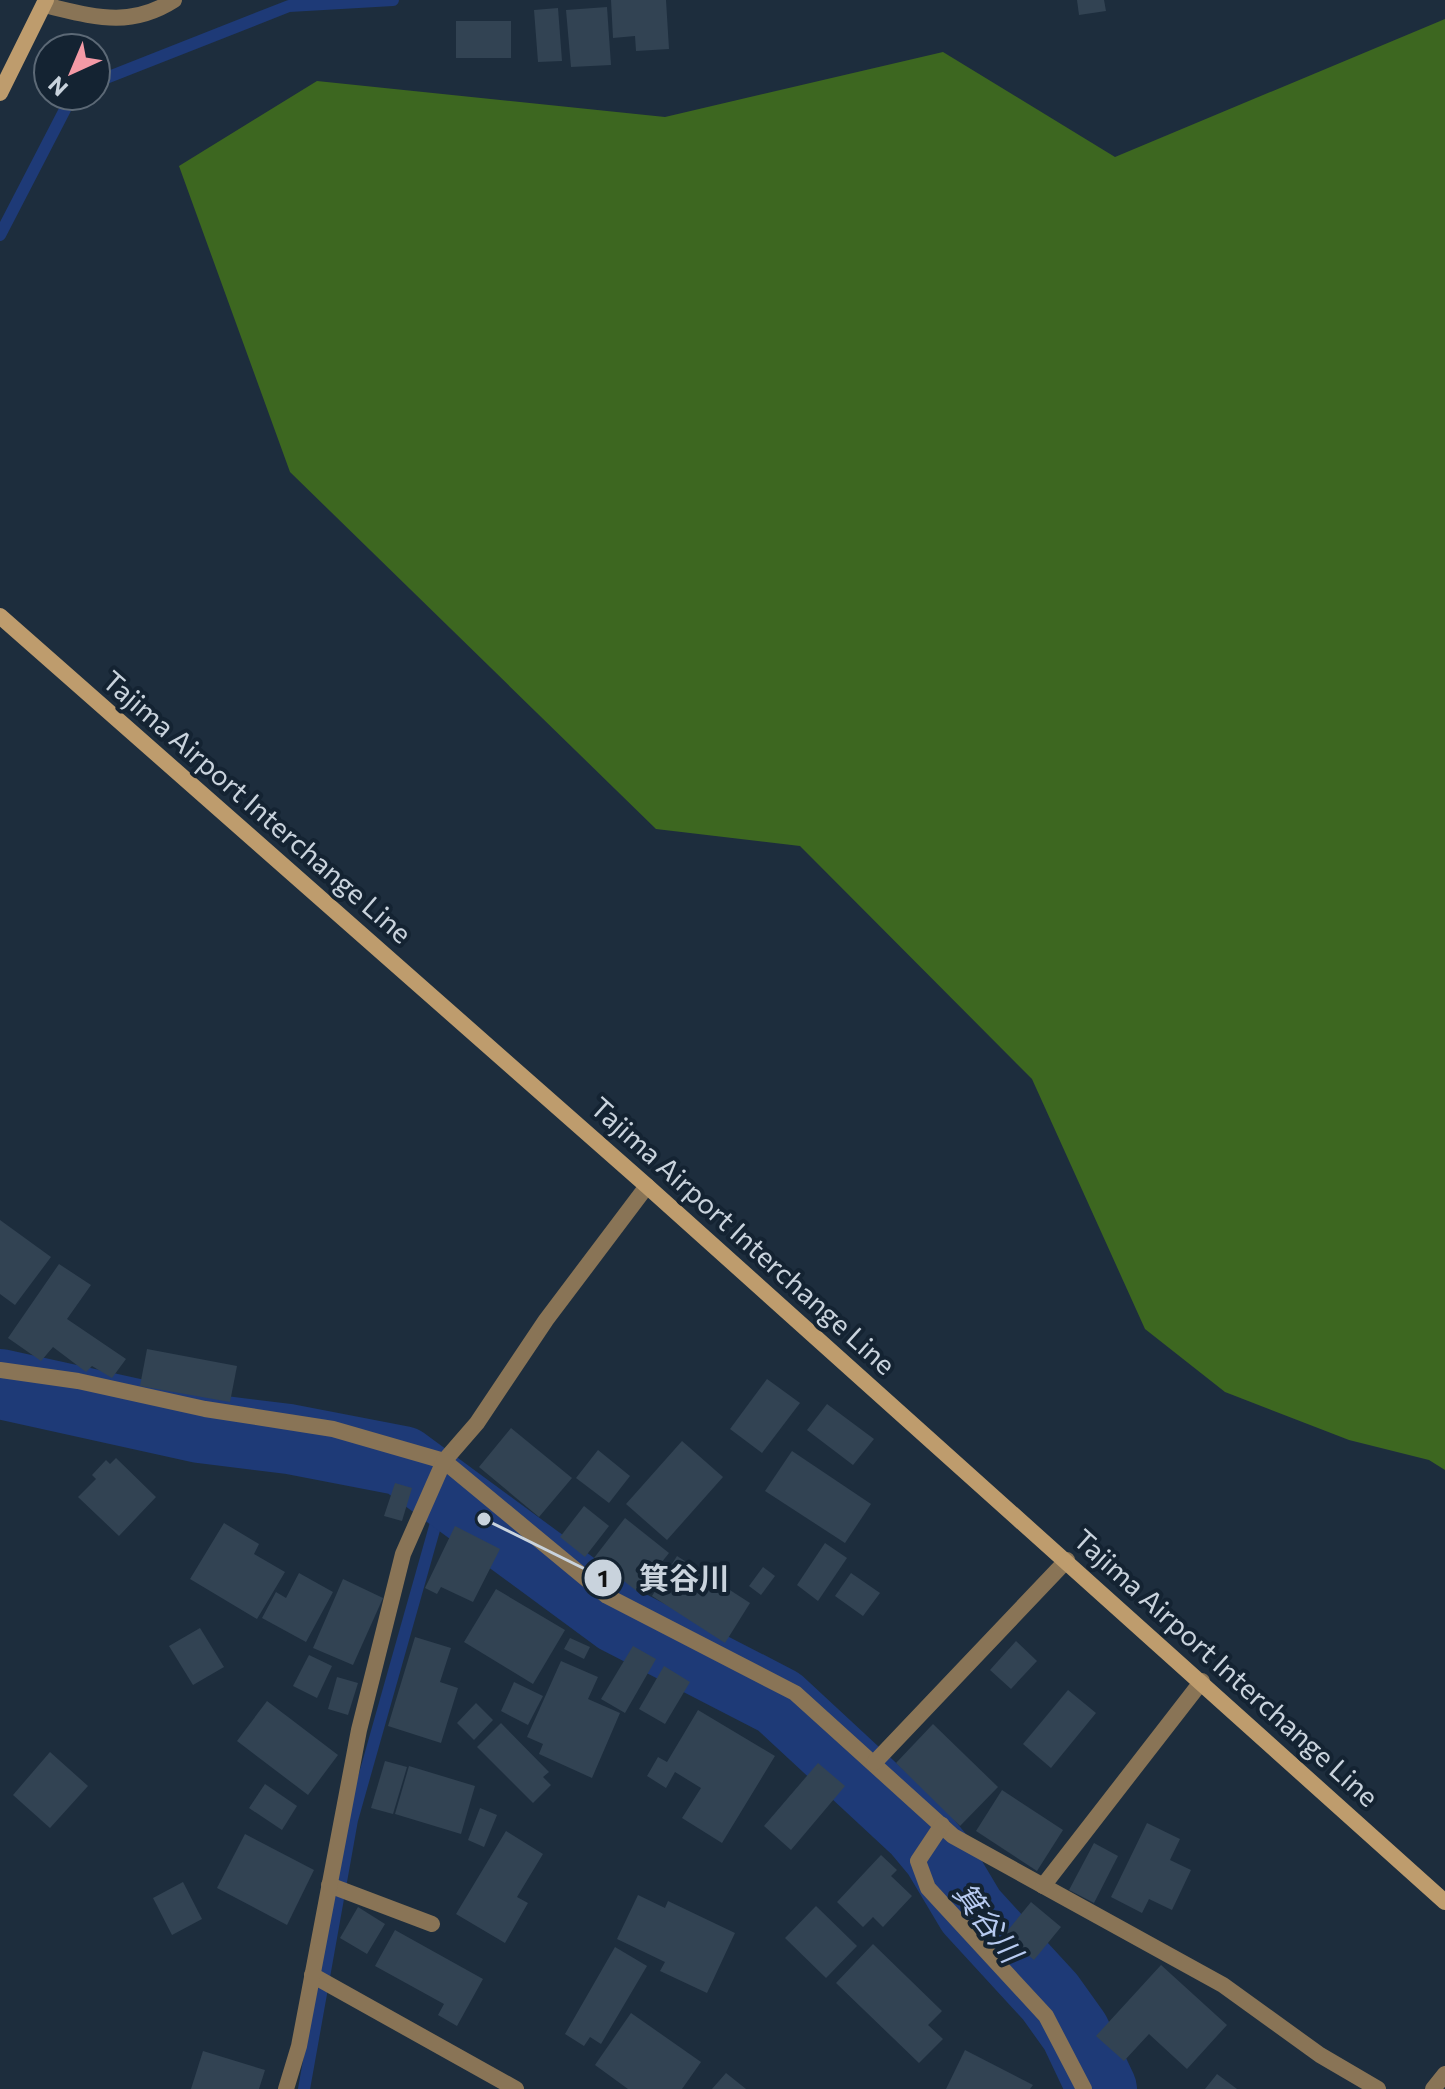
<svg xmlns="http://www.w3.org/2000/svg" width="1445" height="2089" font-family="Commissioner,'Noto Sans JP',sans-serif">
	<rect width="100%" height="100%" fill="#1d2d3d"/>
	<polygon fill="#3d6720" points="1445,19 1445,1470 1429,1460 1349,1440 1225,1392 1145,1329 1032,1079 800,846 656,829 290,472 179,166 317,81 665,117 943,52 1115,157"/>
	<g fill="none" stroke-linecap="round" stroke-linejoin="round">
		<g stroke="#1e3a77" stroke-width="12">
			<polyline points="96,82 289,6 393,0"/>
			<polyline points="0,235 72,96"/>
			<polyline points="304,2089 352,1820 445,1491"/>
		</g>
		<polyline stroke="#1e3a77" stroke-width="70" points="0,1384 200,1428 289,1439 403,1461 618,1619 779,1702 917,1830 937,1854 971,1911 1050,1997 1075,2032 1102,2089"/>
	</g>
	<g fill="#324353">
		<polygon points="611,0 666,0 669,49 636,51 635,36 613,38"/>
		<polygon points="1077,0 1104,0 1106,11 1079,15"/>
		<polygon points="607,7 611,65 571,67 566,10"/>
		<polygon points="558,8 562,61 538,62 534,10"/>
		<rect x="456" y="21" width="55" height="37"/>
		<polygon points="0,1220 51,1257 15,1305 0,1294"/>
		<polygon points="59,1264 91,1285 67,1319 126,1359 112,1378 92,1366 86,1372 53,1347 41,1361 8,1338"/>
		<polygon points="147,1349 237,1366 230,1402 140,1386"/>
		<polygon points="767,1379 800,1403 762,1453 730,1429"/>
		<polygon points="827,1404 874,1439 853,1465 807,1430"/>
		<polygon points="511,1428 572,1478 539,1517 479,1467"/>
		<polygon points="682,1441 723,1477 667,1540 626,1504"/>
		<polygon points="598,1450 630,1476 609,1503 576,1478"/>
		<polygon points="792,1451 871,1504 845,1543 765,1491"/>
		<polygon points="116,1458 156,1497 119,1536 78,1497 96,1479 92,1475 106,1460 110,1464"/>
		<polygon points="395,1483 412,1488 402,1521 384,1516"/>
		<polygon points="584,1506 609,1526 585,1557 560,1537"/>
		<polygon points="625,1518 669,1553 638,1592 594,1558"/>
		<polygon points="224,1523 259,1544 254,1554 285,1572 257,1619 190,1579"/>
		<polygon points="455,1526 500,1549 473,1602 441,1587 437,1594 425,1588"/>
		<polygon points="825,1543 847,1558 818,1601 797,1585"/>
		<polygon points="677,1556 750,1603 725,1643 652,1596"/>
		<polygon points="763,1567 775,1576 761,1595 749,1586"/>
		<polygon points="299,1573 333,1592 306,1642 262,1618 276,1592 286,1598"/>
		<polygon points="851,1573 880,1593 863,1616 835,1596"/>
		<polygon points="343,1579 383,1598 353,1665 313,1648"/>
		<polygon points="496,1589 565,1630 533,1684 464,1642"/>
		<polygon points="200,1628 224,1667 193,1685 169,1646"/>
		<polygon points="415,1637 451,1648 440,1682 458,1688 441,1743 388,1726"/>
		<polygon points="570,1638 590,1647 584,1659 564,1649"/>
		<polygon points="1016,1641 1037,1661 1011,1689 990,1670"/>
		<polygon points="633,1646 656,1659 625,1713 601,1699"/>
		<polygon points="309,1655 332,1666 317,1698 293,1686"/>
		<polygon points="561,1661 598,1677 588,1699 620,1713 592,1778 539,1754 543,1744 527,1737"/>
		<polygon points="664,1666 690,1682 665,1724 639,1709"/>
		<polygon points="337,1677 358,1683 348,1715 328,1709"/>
		<polygon points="514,1682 543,1696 528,1725 501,1711"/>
		<polygon points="1068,1690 1096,1713 1051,1768 1023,1744"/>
		<polygon points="267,1701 338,1755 308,1795 237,1741"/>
		<polygon points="476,1703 493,1720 474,1740 457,1723"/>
		<polygon points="698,1710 775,1756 722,1843 682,1818 701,1788 675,1772 666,1788 647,1776 658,1757 667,1762"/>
		<polygon points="501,1723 549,1772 543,1777 551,1785 533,1803 477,1747"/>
		<polygon points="933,1724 998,1787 960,1826 896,1763"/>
		<polygon points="50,1752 88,1786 50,1828 13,1795"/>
		<polygon points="385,1761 407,1767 393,1814 371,1808"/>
		<polygon points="818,1763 845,1786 791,1850 764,1826"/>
		<polygon points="409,1766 475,1786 461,1834 395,1814"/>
		<polygon points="265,1784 297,1806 282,1830 249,1808"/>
		<polygon points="1002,1790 1063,1830 1037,1871 976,1831"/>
		<polygon points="480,1808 497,1815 484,1847 468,1840"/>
		<polygon points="1147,1823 1180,1839 1170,1860 1191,1870 1172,1910 1149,1899 1142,1913 1111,1897"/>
		<polygon points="506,1831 543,1854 517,1897 528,1903 505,1943 456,1914"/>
		<polygon points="245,1834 314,1870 287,1925 217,1888"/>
		<polygon points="1094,1843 1118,1856 1094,1903 1069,1890"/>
		<polygon points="881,1855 897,1870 891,1876 912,1896 883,1927 873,1917 863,1927 837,1902"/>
		<polygon points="183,1882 202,1919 172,1935 153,1898"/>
		<polygon points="638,1895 665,1908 668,1901 735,1933 707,1993 660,1971 665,1962 617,1939"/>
		<polygon points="1031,1902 1061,1927 1034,1960 1004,1935"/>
		<polygon points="816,1906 857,1946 826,1978 785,1938"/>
		<polygon points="358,1907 385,1924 367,1954 340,1938"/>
		<polygon points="395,1930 483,1979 457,2026 438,2015 444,2004 375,1966"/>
		<polygon points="873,1944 942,2011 928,2025 943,2039 919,2063 836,1983"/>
		<polygon points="615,1947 647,1966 601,2044 590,2037 584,2046 565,2034"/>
		<polygon points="1161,1965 1227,2025 1187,2069 1149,2034 1124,2061 1096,2036"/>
		<polygon points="631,2013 701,2062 682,2089 628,2089 595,2065"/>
		<polygon points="965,2050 1033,2085 1030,2089 946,2089"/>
		<polygon points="203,2051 265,2070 259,2089 191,2089"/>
		<polygon points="726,2073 746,2089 712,2089"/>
		<polygon points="1217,2074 1237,2089 1205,2089"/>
	</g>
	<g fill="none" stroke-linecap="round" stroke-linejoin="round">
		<g stroke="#897456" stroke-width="16">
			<path d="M44,5C92,16 129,29 174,0"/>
			<polyline points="0,1370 78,1381 205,1409 333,1429 444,1461 607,1596 795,1693 953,1836 1223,1985 1320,2055 1378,2089"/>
			<polyline points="874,1763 1067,1560"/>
			<polyline points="942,1825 918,1861 928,1888 1046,2016 1084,2089"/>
			<polyline points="329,1885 432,1924"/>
			<polyline points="1043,1886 1202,1681"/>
			<polyline points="312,1975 516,2089"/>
			<polyline points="286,2089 299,2046 359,1730 403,1554 444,1461 477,1423 546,1320 647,1186"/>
			<polyline points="1433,2089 1445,2074"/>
		</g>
		<g stroke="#be9c6d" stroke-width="16">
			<polyline points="0,93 46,0"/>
			<polyline points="0,616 647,1186 1445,1902"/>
		</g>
	</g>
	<g text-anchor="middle" stroke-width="8" stroke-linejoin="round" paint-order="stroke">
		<g font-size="28" fill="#c9d3dd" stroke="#142332">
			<text transform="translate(257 807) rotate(41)" y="10">Tajima Airport Interchange Line</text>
			<text transform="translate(743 1236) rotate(42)" y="10">Tajima Airport Interchange Line</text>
			<text transform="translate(1226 1668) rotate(42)" y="10">Tajima Airport Interchange Line</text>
		</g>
		<g font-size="30" font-style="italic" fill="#b7caf0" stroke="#142332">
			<text transform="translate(987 1923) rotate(53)" y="10">箕谷川</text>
		</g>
	</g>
	<path fill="none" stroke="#c9d3dd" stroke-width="3" d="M484 1519L603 1578"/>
	<g fill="#c9d3dd" stroke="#142332" stroke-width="3">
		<circle cx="484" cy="1519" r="8"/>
		<circle cx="603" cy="1578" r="20"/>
	</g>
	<g font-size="24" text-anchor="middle" font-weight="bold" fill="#111">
		<text x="603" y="1587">1</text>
	</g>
	<g font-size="30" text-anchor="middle" font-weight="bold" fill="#c9d3dd" stroke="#142332" stroke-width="8" stroke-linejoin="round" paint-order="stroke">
		<text x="684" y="1589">箕谷川</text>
	</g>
	<g transform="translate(72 72) rotate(224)"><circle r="38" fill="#142332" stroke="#5c6976" stroke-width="2"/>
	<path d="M0-6L14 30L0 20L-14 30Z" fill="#f49aa6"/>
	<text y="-12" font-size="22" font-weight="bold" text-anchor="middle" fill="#c9d3dd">N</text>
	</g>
</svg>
